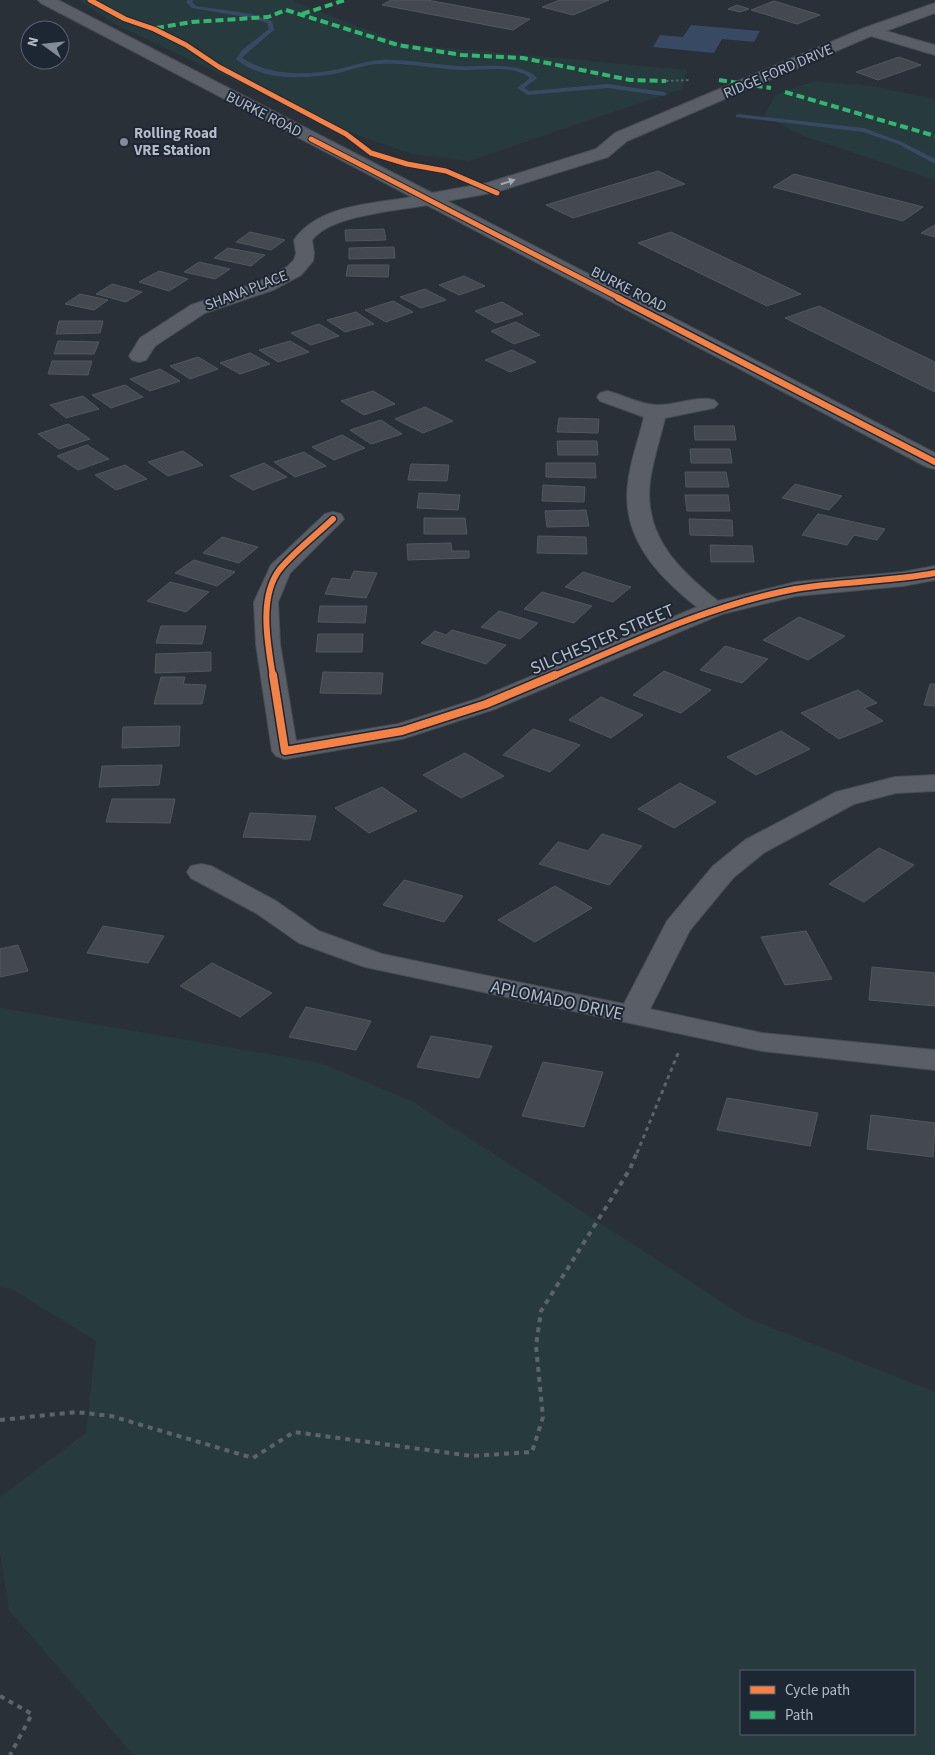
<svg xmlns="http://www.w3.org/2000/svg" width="935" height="1755" font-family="'Source Sans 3',sans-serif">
	<rect width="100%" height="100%" fill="#2a3038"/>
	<g fill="#273a3e" fill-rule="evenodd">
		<polygon points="79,0 294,0 295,2 404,44 687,70 682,89 469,161 411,154 321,122 115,24"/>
		<polygon points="814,81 872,86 935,99 935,180 804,136 764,116 775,95"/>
		<path d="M0,1008L321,1063L412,1101L745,1317L935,1392V1755H133L9,1610L0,1554V1497L86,1433L96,1341L10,1288L0,1287ZM914,1671V1734H741V1671Z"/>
	</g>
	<polygon fill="#384963" points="691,25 760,31 754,42 722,39 714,53 653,47 660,35 683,37"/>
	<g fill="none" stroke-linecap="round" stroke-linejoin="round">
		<g fill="#384963" fill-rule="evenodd">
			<path d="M188,0H194L192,2L196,6L252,14L272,21L274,30L247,53L242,58C271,76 306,76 339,69C352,66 366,61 380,60C405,59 431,64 456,66C476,67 497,64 517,68C525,70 532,72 537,78L536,79L524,88L529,91L608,84L664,92L667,94L664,96L608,88L528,95L517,88L530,78C514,65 487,70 467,70C438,70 409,62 380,64C366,64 352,70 339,73C307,79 262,82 236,59L242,50L269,29L267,23L251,18L192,8L186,2Z"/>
			<polygon points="738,114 864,128 902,142 935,159 935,164 898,144 863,132 736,117 736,115"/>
		</g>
	</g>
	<g fill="#444950" stroke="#52575f">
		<polygon points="391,0 427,0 530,19 513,30 382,5"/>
		<polygon points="560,0 609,0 573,15 542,7"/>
		<polygon points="774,1 820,15 797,24 751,10"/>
		<polygon points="737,5 749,9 740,12 728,9"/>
		<polygon points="899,57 921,65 878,80 856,72"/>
		<polygon points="658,171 685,184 573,218 546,205"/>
		<polygon points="794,174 923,207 903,221 773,187"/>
		<polygon points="935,225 935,237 921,233"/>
		<polygon points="384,229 386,240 346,241 345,230"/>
		<polygon points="250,232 285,240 271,250 236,242"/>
		<polygon points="671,232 801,294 767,306 638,243"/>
		<polygon points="394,247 395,258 349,259 349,248"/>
		<polygon points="228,248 265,255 251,266 214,258"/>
		<polygon points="199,262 230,269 215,279 184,272"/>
		<polygon points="348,265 389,265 388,277 346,276"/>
		<polygon points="159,271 188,279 169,291 139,282"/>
		<polygon points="464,276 485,286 459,295 439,285"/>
		<polygon points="112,284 142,292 126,302 96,294"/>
		<polygon points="425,289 446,300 421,308 400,297"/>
		<polygon points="80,294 108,300 94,310 65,304"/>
		<polygon points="393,301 413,312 386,322 365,310"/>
		<polygon points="502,302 523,314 496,323 475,311"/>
		<polygon points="819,306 935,362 935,392 785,318"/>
		<polygon points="356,312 374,324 345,332 327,320"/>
		<polygon points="59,321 103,321 100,333 56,334"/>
		<polygon points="516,322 540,335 514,344 491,331"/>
		<polygon points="319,324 339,336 311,345 291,333"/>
		<polygon points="58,341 99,342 94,354 54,354"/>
		<polygon points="290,341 309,352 278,362 259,350"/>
		<polygon points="512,350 536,362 510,372 485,360"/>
		<polygon points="250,353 270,364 240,374 220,363"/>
		<polygon points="198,357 218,369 190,379 170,366"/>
		<polygon points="52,361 92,361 88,375 48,374"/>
		<polygon points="160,369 180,381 150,391 130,379"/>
		<polygon points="125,385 143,397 111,408 92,395"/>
		<polygon points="373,391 395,404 364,415 341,401"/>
		<polygon points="83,396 99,409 66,418 50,405"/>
		<polygon points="425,407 453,421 423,433 395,419"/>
		<polygon points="559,418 599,419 598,433 557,432"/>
		<polygon points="381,420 402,434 371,444 350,430"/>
		<polygon points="68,424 90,439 59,449 38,434"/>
		<polygon points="694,426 734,426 736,440 695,440"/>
		<polygon points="342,435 365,448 334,460 312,447"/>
		<polygon points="557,441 597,441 598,455 558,455"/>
		<polygon points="87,445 109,459 78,470 57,456"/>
		<polygon points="690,449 730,449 732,463 691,463"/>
		<polygon points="183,451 203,465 168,476 148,462"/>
		<polygon points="304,452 326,466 295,477 274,462"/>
		<polygon points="264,463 287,477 253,490 230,476"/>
		<polygon points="546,463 595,463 596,478 546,477"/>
		<polygon points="411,464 449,465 447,481 408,480"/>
		<polygon points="125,465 147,479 116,490 95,475"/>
		<polygon points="685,472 726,472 729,487 686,487"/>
		<polygon points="795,484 842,496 829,510 782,498"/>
		<polygon points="543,485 585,487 584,502 542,501"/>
		<polygon points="419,493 460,495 458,510 417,508"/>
		<polygon points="685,495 728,495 730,511 687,511"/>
		<polygon points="586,510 589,526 547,527 545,511"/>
		<polygon points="818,514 885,529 877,540 854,535 847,545 802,535"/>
		<polygon points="424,518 465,518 467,534 424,534"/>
		<polygon points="689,519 732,520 733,536 690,535"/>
		<polygon points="538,536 586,537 587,554 537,553"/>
		<polygon points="222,537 258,547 239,563 203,553"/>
		<polygon points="451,543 452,551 469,551 469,558 408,560 407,544"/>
		<polygon points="710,545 752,546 754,562 711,562"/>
		<polygon points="194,560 235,572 217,586 175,573"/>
		<polygon points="354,571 377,573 366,598 325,594 332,578 350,580"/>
		<polygon points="583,572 631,587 613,602 565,587"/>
		<polygon points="170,582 209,592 186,612 147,601"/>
		<polygon points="542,592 592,606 574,623 524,609"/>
		<polygon points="320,606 367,606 365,623 318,622"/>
		<polygon points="499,611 538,623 520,639 481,627"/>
		<polygon points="799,617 845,636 808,660 763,640"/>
		<polygon points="161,626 206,626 202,644 156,643"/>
		<polygon points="452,630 506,645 486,664 421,643 435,631 446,635"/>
		<polygon points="318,634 363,634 362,652 316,652"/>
		<polygon points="725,646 768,659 742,683 700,670"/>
		<polygon points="211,652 211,671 155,673 156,654"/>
		<polygon points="664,671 711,690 681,713 633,695"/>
		<polygon points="323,672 383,673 381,694 320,693"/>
		<polygon points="161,677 185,677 183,684 206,685 202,704 154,704"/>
		<polygon points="930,684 935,684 935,706 924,705"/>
		<polygon points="858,690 877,703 864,708 883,721 839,739 801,713"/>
		<polygon points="601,697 643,715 611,738 569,720"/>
		<polygon points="180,726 179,746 122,748 123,727"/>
		<polygon points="533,729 580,745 550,772 503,755"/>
		<polygon points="781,731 810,749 756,775 727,757"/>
		<polygon points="465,753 504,776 461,798 423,775"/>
		<polygon points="162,765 159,785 99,787 102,766"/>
		<polygon points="680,783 716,802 674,828 638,809"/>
		<polygon points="382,787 417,811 369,833 335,808"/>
		<polygon points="112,799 175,799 170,823 106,822"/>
		<polygon points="250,813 316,816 310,840 243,837"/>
		<polygon points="602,834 642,846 609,885 539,864 558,842 588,851"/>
		<polygon points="879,848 914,865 864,902 829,884"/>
		<polygon points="404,880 463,896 444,922 383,905"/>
		<polygon points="555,886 592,908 535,942 498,920"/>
		<polygon points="103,926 164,936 148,963 87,953"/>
		<polygon points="806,931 832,979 785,985 761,937"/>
		<polygon points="18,945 28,971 0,977 0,949"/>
		<polygon points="212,963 272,993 240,1017 180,986"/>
		<polygon points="872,967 935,973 935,1006 869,1000"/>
		<polygon points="306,1007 371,1021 356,1050 289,1037"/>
		<polygon points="431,1036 492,1046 479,1078 417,1067"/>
		<polygon points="543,1062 603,1072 584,1127 522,1116"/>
		<polygon points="727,1098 818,1113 810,1146 717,1130"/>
		<polygon points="871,1115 935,1123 933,1157 867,1149"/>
	</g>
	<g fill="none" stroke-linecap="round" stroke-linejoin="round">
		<g stroke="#484c53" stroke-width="2">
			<g id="minor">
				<path d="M38,0H58L432,193L487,183L596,149L615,133L864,28L935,3V13L886,31L935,45V55L871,36L627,141L608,157L496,192L447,201L935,453V469L927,467L427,205C396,211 331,215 312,240L314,253L313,261L301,275L273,290L205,313L155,346L146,360L139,362L132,360L129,356L140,338L191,305L259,282L287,267L294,260L296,253L294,240C318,205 372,204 412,197L41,3Z"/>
				<path d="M607,391C624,395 638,404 656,405C675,406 697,395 714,400L718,404L714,408L665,418C660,439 653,460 650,481C643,536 679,570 718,601L796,582L903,572L935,566V580L903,586L796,596L722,614L495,709L402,739L285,759L276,756L272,751L256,644L254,602L271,565L325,514L333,512L341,514L344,519L290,573L278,602L280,644L296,741L398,724L477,699L697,607C658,576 621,538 628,484C630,461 639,439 644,417L600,401L597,397L600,393Z"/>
				<polygon points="935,775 935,791 896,793 854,804 765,852 733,878 690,930 650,1009 762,1033 935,1050 935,1070 762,1051 365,967 299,943 256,913 191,878 187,872 191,866 201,864 211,866 276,901 319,931 382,954 624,1004 667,921 713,866 745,840 836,792 895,777"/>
			</g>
		</g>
		<polyline stroke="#5d636a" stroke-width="2" stroke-dasharray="2.5 2.5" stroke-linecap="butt" points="666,81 691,80"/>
		<polyline stroke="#5d636a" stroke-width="3" stroke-dasharray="4 4" stroke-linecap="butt" points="637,1153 679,1051"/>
		<g stroke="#5d636a" stroke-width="4" stroke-dasharray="5 5" stroke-linecap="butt">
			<polyline points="0,1420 76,1412 111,1416 253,1458 294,1432 472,1456 532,1452 543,1417 536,1346 541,1311 630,1169 637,1152"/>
			<polyline points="0,1696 32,1714 10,1755"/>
		</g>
		<use href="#minor" fill="#5a5e66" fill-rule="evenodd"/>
		<g stroke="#33b770" stroke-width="4" stroke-dasharray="8 4" stroke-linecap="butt">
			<polyline points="302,14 345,0"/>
			<polyline points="156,28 192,22 268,17 286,10 398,45 462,55 523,58 630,80 666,81"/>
			<polyline points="719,80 771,88"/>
			<polyline points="785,92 935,136"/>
		</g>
		<g stroke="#1d2633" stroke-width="7">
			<g id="cycleway-far2">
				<polyline points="90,0 125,19 154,29 186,45 219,67 346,134 371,153 407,164 446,171 497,193"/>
				<polyline points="311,139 621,299"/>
			</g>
		</g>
		<g stroke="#1d2633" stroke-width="9">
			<g id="cycleway-far1">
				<polyline points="618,298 935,462"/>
				<path d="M273,677C268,645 258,597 280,569C295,551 316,535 333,519"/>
				<path d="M552,677C631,643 710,605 795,589C841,581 889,582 935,573"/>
			</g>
		</g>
		<g stroke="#1d2633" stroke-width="11">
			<polyline id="cycleway" points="273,675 285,751 402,731 486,704 555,675"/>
		</g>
		<use href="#cycleway-far2" stroke="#f48246" stroke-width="5"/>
		<use href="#cycleway-far1" stroke="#f48246" stroke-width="6"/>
		<use href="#cycleway" stroke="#f48246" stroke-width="8"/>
	</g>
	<defs><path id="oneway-solid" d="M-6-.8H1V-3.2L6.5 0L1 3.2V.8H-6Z" transform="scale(1.25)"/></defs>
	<use fill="#a2a9b5" href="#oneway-solid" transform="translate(508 182) rotate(-17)"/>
	<circle fill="#848b96" stroke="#1d2633" stroke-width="2" cx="124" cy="142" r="5"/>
	<g text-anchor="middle" stroke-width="4" stroke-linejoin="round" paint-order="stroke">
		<g font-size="15" fill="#b4bcc9" stroke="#1d2633">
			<text transform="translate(778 71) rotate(-23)" y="5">RIDGE FORD DRIVE</text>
			<text transform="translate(264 114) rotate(27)" y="5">BURKE ROAD</text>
			<text transform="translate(629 289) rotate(27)" y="5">BURKE ROAD</text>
			<text transform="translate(246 290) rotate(-21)" y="5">SHANA PLACE</text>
		</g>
		<g font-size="15" font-weight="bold" fill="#b4bcc9" stroke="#1d2633" text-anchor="start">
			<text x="134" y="138">Rolling Road<tspan x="134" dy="17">VRE Station</tspan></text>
		</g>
		<g font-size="18" fill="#b4bcc9" stroke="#1d2633">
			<text transform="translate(602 639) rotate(-23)" y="6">SILCHESTER STREET</text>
			<text transform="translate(557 1000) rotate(12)" y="6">APLOMADO DRIVE</text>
		</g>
	</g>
	<rect x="740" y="1670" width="175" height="65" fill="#1d2633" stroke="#59626f"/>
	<rect x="750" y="1686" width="25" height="8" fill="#f48246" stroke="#59626f"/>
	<text x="785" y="1695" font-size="15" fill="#b4bcc9">Cycle path</text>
	<rect x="750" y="1711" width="25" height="8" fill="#33b770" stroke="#59626f"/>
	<text x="785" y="1720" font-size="15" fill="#b4bcc9">Path</text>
	<g transform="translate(45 45) rotate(285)"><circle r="24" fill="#1d2633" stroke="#59626f"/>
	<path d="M0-4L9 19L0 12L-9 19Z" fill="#848b96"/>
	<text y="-8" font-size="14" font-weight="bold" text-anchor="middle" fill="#b4bcc9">N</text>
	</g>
</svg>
